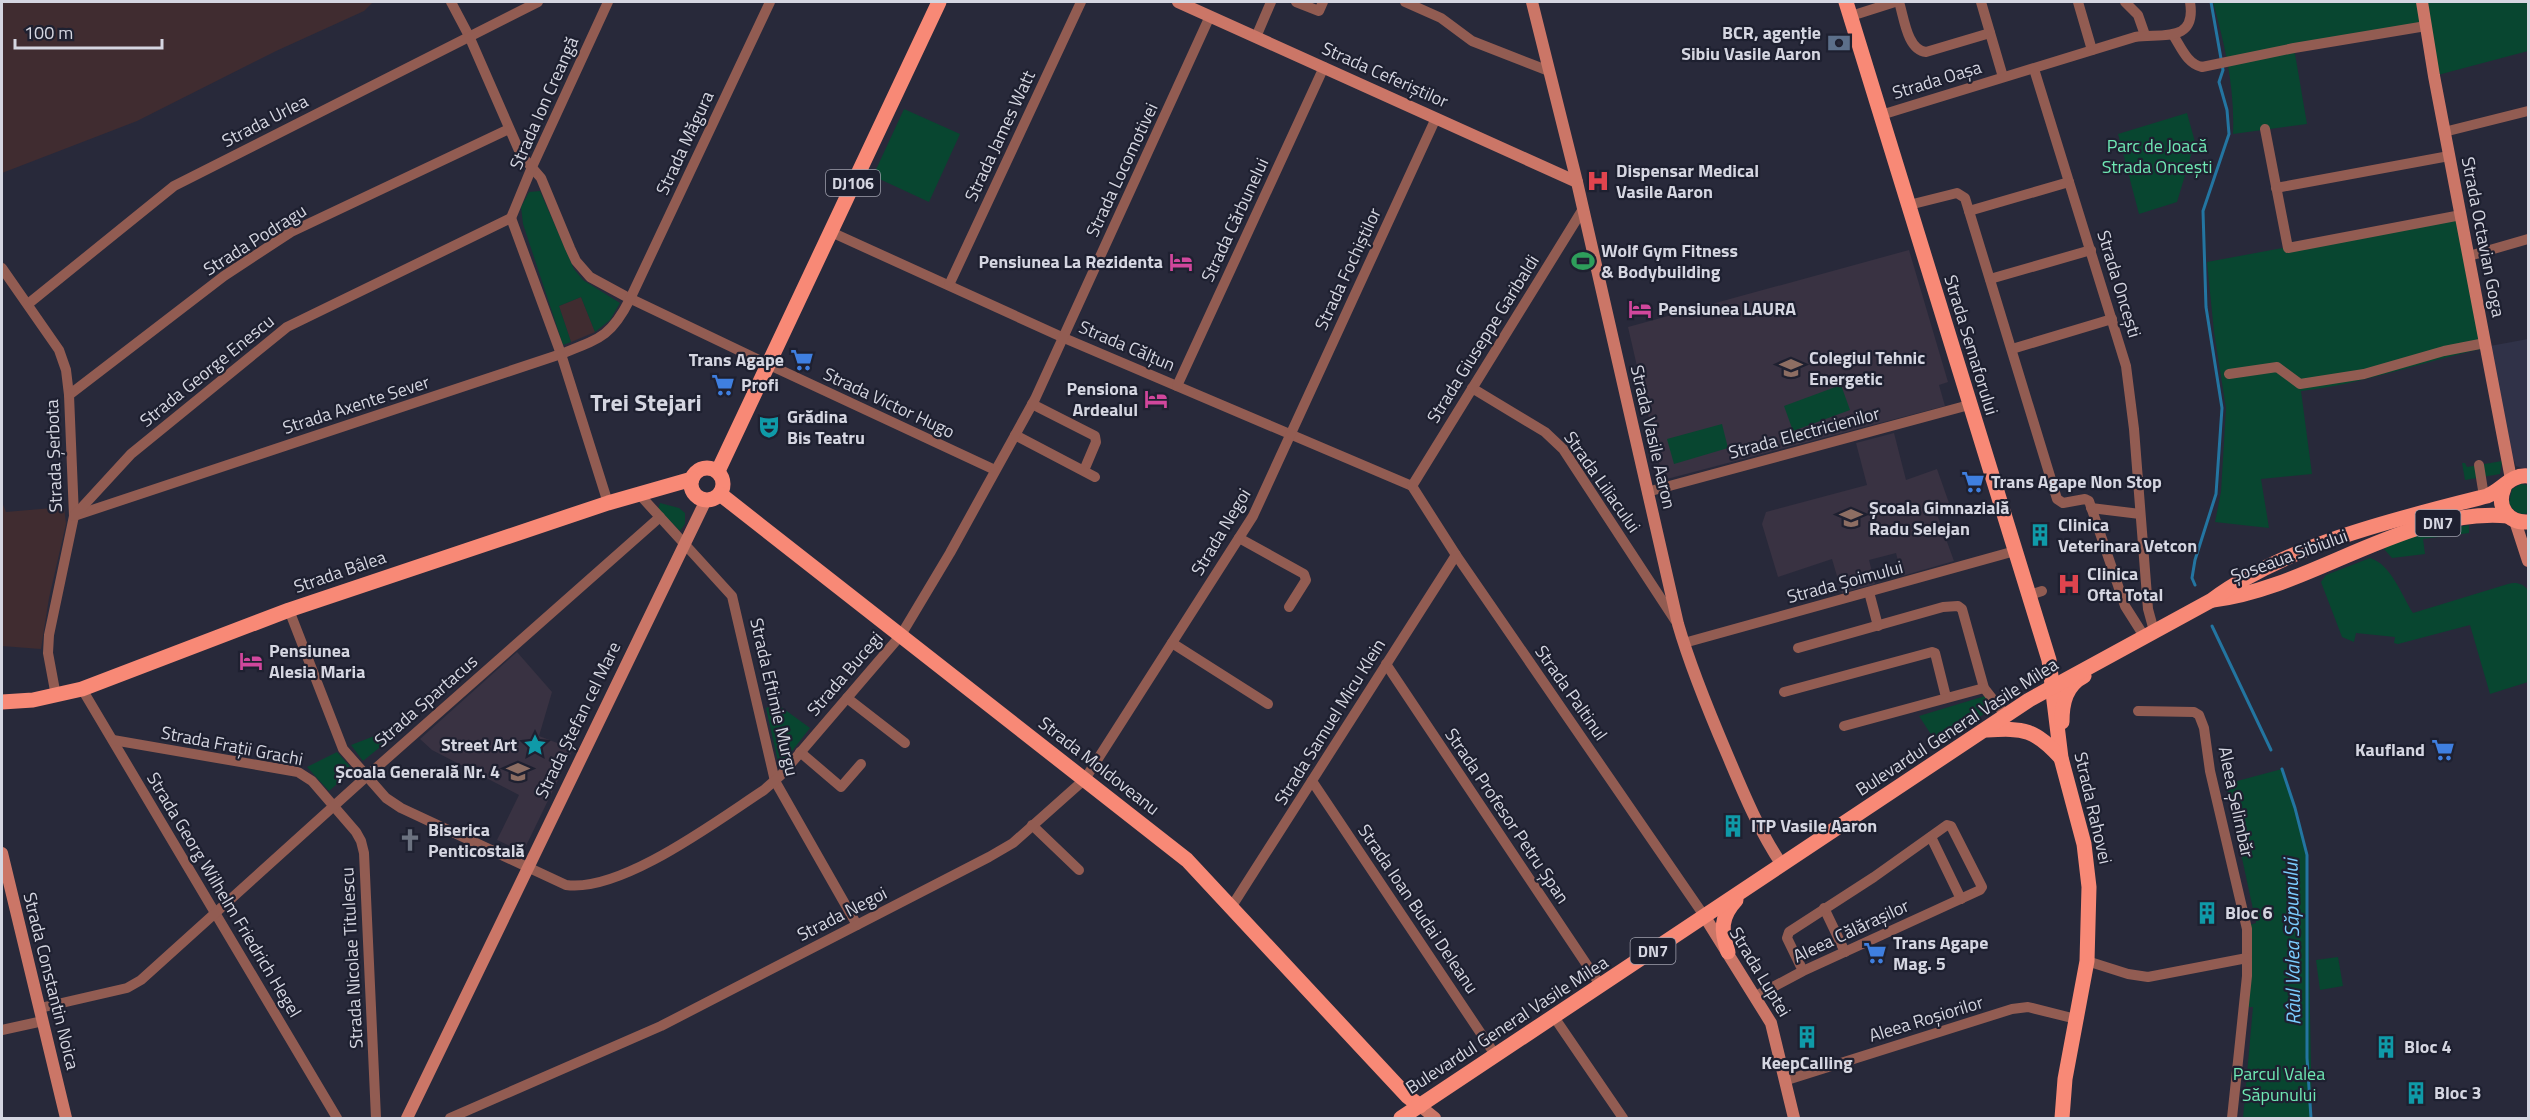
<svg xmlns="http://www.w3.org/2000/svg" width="2530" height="1120" font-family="'Titillium Web',sans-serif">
	<rect width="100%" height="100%" fill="#28293a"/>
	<polygon fill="#303248" points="2528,339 2528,470 2516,466 2509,446 2490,346"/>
	<g fill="#402c30">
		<polygon points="2,2 373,2 364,11 276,51 137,121 2,173"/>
		<polygon points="581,297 595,332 571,342 559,306"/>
		<polygon points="2,502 6,512 64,507 66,524 49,598 41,649 2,646"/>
	</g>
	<g fill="#393242">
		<polygon points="1909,250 1948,382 1939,385 1945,406 1663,480 1628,327"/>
		<polygon points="1894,433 1906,480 1937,469 1949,503 1935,509 1954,561 1902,576 1896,553 1869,560 1875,584 1842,593 1832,559 1778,577 1762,524 1766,512 1867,485 1856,443"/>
		<polygon points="517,652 552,692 539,736 573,749 523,852 497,840 519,795 432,750 420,739"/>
	</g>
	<g fill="#084630">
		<path d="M2213,2H2528V51L2434,76L2426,26L2294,48L2307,124L2233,134C2235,88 2225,46 2213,2Z"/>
		<polygon points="904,109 960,134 929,202 873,176"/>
		<polygon points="2187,113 2195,142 2177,202 2139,214 2118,134"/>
		<polygon points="540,191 574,269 583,280 620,303 610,320 595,332 581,297 559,306 571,342 563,345 523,224 521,207 529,192"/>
		<path d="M2461,215L2486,348C2424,361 2364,384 2301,391L2312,474L2261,479L2269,528L2215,522L2221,492L2226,408L2214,332L2207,262Z"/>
		<polygon points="1841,385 1850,410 1793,431 1784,406"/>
		<polygon points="1722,424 1728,448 1674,464 1667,439"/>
		<polygon points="2502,461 2500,474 2465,480 2462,463 2465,463 2467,467"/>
		<path d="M2521,484L2528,485V513C2519,516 2513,511 2509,503L2512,489Z"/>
		<polygon points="660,503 679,508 685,513 685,524 680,531 658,509"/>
		<path d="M2469,525V533L2423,539L2425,554L2392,558L2384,549C2396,538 2450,528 2469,525Z"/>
		<path d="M2370,558C2391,564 2402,596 2413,613L2508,584C2516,582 2522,583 2528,590V682L2490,694L2470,625L2398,644L2394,643L2395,637L2356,633L2354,642L2342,637L2321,582L2326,575Z"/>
		<polygon points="1985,696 1995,707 1953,734 1946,738 1934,739 1919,716"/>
		<polygon points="777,704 810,728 782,764 778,762 766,708"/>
		<polygon points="411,722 363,761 351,745"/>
		<polygon points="337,752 353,770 329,791 307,767"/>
		<polygon points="2282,769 2295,808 2307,855 2312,1118 2243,1118 2253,1007 2247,1007 2249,925 2256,923 2226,784"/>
		<polygon points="2338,957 2343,986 2320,990 2316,960"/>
	</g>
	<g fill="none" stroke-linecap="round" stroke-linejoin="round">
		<g stroke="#2375a1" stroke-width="3">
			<polyline points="2195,585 2192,578 2195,560 2216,494 2222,408 2206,307 2203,211 2229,134 2227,110 2219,82 2223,70 2211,2"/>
			<polyline points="2212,626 2271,750"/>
			<polyline points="2282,769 2295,808 2307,855 2307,1058 2311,1118"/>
		</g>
		<g stroke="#925c52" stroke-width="10">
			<polyline points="451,2 469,36 521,155 541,178 570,248 576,261 590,277 625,296 759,360 995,470"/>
			<polyline points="1296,2 1319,11 1323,2"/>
			<polyline points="1405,2 1441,18 1472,41 1549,71"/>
			<path d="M1899,2C1904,17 1907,50 1926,52L1990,33"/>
			<polyline points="1981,2 2003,77"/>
			<polyline points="2078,2 2092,50"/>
			<polyline points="2125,2 2138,15 2145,35"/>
			<polyline points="1851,16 1895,2"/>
			<path d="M2173,35C2181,47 2187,64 2202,67L2294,48L2426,26"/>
			<polyline points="1256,37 1271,2"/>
			<polyline points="2034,69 2126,366 2134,429 2148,609 2154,631"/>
			<path d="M1881,115L2135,37C2160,33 2197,44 2190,2"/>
			<polyline points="2265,129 2288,248 2461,215"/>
			<polyline points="2444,132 2528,111"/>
			<polyline points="2276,188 2449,156"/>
			<polyline points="1909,205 1957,193 1965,198 2057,499 2063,503 2085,499 2089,501 2125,606 2144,636"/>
			<polyline points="1969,211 2069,182"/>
			<polyline points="511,218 561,354 608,503"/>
			<polyline points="511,218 532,167 608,2"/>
			<polyline points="831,232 1064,338 1412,486"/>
			<polyline points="2469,256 2528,239"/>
			<polyline points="2,268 59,350 66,370 69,395 74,516 49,635 48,653 56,696"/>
			<polyline points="1990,279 2091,250"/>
			<polyline points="949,285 1081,2"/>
			<polyline points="28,304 174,186 538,2"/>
			<polyline points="2012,349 2112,319"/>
			<polyline points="2229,374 2277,367 2300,384 2364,374 2444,351 2485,343"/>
			<polyline points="1177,386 1324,67"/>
			<polyline points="1472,388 1545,432 1563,449 1675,620"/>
			<polyline points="69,395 224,276 291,232 509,129"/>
			<polyline points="1032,404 1095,436 1096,442 1085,468"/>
			<polyline points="1015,435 1095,477"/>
			<polyline points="2479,465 2483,490"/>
			<polyline points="1412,486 1456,555 1705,917"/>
			<polyline points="1412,486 1583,209"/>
			<polyline points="1647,492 1969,405"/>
			<polyline points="638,493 732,596 775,781 857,925"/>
			<polyline points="2091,508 2140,514"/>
			<path d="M74,516L561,354C599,339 611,337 630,299L770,2"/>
			<polyline points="74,516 131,454 287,327 511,218"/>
			<polyline points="1239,538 1304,574 1306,580 1289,607"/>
			<polyline points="1869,592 1878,626"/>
			<polyline points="2030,595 2042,591"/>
			<path d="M289,610L343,749L386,798L401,808L566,885C621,893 718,820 764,790L781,775L901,635L950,553L1035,399L1210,16"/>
			<polyline points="1172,643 1268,704"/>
			<polyline points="1684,643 2015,551"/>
			<polyline points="1798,648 1943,607 1958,606 1962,609 1984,688 2006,716"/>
			<polyline points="1386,664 1601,986"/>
			<polyline points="82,689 337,1118"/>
			<polyline points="1784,692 1932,652 1935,653 1946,697"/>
			<polyline points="847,698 905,743"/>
			<polyline points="2138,711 2194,712 2199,715 2204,728 2210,771 2247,929 2247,976 2232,1118"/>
			<polyline points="1844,726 1984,688"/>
			<polyline points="113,740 298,772 312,781 356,832 361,841 364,853 376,1118"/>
			<polyline points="800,752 841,787 861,764"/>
			<polyline points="1312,781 1496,1056"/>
			<polyline points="1032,825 1079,870"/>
			<polyline points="1931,837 1961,899"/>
			<polyline points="1232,906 1456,555"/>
			<polyline points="1824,908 1845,952"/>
			<polyline points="2087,961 2128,974 2148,977 2247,958"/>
			<polyline points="1756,996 1803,971 1980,890 1982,887 1951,826 1947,825 1874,877 1789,932 1787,938 1803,971"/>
			<polyline points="40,1008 127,988 141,980 367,776 660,517"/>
			<polyline points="1554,1017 1623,1118"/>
			<polyline points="2,1030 43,1021"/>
			<polyline points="1787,1080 2012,1009 2028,1007 2076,1019"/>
			<polyline points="450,1118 661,1026 989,857 1013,843 1085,779 1253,516 1436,118"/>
		</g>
		<g stroke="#cb7667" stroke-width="12">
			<polyline points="1178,2 1577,182"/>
			<path d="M1532,2L1577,182L1678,624C1691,669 1709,712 1727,754C1743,792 1759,831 1782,865"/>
			<polyline points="2422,2 2434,76 2511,479"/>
			<polyline points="2515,521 2528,561"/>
			<polyline points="2,853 66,1118"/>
			<polyline points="1705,917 1771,1023 1794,1118"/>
			<polyline points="1420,1106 1435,1118"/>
			<polyline points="407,1118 706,500"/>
		</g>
		<g stroke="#f88976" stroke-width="15">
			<polyline points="1846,2 2049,660 2061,758 2084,844 2089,887 2087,961 2065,1079 2062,1118"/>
			<circle cx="707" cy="484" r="16"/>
			<polyline points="718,471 939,2"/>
			<path d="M2504,488C2496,507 2508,523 2528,522"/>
			<polyline points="720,494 1187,860 1407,1096 1420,1106"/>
			<path d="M2213,600C2312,588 2406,507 2508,516"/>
			<polyline points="2,702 33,700 82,689 289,610 608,503 692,479"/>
			<path d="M2062,722C2062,703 2066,685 2084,676"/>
			<path d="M1987,730C2024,728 2035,729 2061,758"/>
			<path d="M1728,952C1721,931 1720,917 1736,900"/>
			<path d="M1401,1118L2029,700L2212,600C2286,545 2399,518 2487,496C2502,490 2511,474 2528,476"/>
		</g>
	</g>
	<defs>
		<g id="bank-bare" transform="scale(1.8)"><path d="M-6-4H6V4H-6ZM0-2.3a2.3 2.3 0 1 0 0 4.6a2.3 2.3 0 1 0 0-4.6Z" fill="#5c6f8a" stroke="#1e2030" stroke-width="2.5" paint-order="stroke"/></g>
		<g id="hospital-bare" transform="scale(1.8)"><path d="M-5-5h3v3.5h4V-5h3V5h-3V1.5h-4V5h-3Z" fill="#e0444e" stroke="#1e2030" stroke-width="2.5" paint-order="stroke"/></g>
		<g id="stadium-bare" transform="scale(1.8)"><path d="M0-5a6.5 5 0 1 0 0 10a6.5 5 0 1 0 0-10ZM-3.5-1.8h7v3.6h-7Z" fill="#2e9e5b" stroke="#1e2030" stroke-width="2.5" paint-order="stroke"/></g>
		<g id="hotel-bare" transform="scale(1.8)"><path d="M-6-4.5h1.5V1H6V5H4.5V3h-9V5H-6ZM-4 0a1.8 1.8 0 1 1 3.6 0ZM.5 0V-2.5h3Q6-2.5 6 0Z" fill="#d1479c" stroke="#1e2030" stroke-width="2.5" paint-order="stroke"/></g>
		<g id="supermarket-bare" transform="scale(1.8)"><path d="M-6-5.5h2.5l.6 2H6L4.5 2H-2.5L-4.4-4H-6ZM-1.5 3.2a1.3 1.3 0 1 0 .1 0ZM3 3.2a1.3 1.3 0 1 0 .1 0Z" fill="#3f7fe0" stroke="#1e2030" stroke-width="2.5" paint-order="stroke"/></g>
		<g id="school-bare" transform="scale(1.8)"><path d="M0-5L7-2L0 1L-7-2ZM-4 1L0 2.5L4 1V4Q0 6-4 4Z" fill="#8d6e63" stroke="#1e2030" stroke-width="2.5" paint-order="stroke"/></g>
		<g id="theatre-bare" transform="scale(1.8)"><path d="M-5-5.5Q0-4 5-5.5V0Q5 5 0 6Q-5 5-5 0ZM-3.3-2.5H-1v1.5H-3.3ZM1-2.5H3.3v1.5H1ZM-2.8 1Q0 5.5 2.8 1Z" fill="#0f9aa8" stroke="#1e2030" stroke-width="2.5" paint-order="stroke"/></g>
		<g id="building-bare" transform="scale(1.8)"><path d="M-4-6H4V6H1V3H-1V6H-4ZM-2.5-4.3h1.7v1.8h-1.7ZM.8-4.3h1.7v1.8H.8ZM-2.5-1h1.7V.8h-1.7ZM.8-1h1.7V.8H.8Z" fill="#0f9aa8" stroke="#1e2030" stroke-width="2.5" paint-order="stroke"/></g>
		<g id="sight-bare" transform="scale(1.8)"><path d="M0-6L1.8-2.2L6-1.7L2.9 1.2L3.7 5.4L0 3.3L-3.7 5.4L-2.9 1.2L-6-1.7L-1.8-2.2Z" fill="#0f9aa8" stroke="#1e2030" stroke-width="2.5" paint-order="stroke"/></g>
		<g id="church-bare" transform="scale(1.8)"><path d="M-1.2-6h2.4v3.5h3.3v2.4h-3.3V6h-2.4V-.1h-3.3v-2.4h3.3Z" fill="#6b7280" stroke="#1e2030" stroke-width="2.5" paint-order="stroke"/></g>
	</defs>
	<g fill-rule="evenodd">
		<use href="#bank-bare" x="1839" y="43"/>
		<use href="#hospital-bare" x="1598" y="181"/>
		<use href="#stadium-bare" x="1583" y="261"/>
		<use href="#hotel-bare" x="1181" y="262"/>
		<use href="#hotel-bare" x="1640" y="309"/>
		<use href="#supermarket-bare" x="802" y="360"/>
		<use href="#school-bare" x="1791" y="368"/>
		<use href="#supermarket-bare" x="723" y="385"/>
		<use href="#hotel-bare" x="1156" y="399"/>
		<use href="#theatre-bare" x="769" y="427"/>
		<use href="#supermarket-bare" x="1973" y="482"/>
		<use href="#school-bare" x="1851" y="518"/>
		<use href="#building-bare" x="2040" y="535"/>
		<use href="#hospital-bare" x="2069" y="584"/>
		<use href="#hotel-bare" x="251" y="661"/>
		<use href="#sight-bare" x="535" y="745"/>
		<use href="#supermarket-bare" x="2443" y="750"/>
		<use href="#school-bare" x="518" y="772"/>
		<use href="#building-bare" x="1733" y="826"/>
		<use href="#church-bare" x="410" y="840"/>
		<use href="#building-bare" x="2207" y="913"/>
		<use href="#supermarket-bare" x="1875" y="953"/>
		<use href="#building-bare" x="1807" y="1037"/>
		<use href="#building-bare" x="2386" y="1047"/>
		<use href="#building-bare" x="2416" y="1093"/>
	</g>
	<g text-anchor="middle" stroke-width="4.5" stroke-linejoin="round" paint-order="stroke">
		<g fill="#1e2030" stroke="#9e9fac" stroke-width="1.5">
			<rect x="826" y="170" width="54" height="26" rx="4.5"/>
			<rect x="2415.5" y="510" width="45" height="26" rx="4.5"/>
			<rect x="1630.5" y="938" width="45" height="26" rx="4.5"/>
		</g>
		<g font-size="16" font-weight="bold" fill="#d5d6e1">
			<text x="853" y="189">DJ106</text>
			<text x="2438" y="529">DN7</text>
			<text x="1653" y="957">DN7</text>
		</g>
		<g font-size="18" font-weight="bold" fill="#d5d6e1" stroke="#1e2030" text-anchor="start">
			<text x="1821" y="39" text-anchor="end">BCR, agenție<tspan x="1821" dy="21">Sibiu Vasile Aaron</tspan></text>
			<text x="1616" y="177">Dispensar Medical<tspan x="1616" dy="21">Vasile Aaron</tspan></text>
			<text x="1601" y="257">Wolf Gym Fitness<tspan x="1601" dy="21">&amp; Bodybuilding</tspan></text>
			<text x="1163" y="268" text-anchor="end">Pensiunea La Rezidenta</text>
			<text x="1658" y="315">Pensiunea LAURA</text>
			<text x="1809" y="364">Colegiul Tehnic<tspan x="1809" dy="21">Energetic</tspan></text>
			<text x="784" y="366" text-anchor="end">Trans Agape</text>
			<text x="741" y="391">Profi</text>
			<text x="1138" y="395" text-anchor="end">Pensiona<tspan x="1138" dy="21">Ardealul</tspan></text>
			<text x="787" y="423">Grădina<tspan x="787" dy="21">Bis Teatru</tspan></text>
			<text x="1991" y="488">Trans Agape Non Stop</text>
			<text x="1869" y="514">Școala Gimnazială<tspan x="1869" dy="21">Radu Selejan</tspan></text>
			<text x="2058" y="531">Clinica<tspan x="2058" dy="21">Veterinara Vetcon</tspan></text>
			<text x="2087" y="580">Clinica<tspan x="2087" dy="21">Ofta Total</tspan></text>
			<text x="269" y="657">Pensiunea<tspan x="269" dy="21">Alesia Maria</tspan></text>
			<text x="517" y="751" text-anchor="end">Street Art</text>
			<text x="2425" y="756" text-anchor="end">Kaufland</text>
			<text x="500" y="778" text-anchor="end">Școala Generală Nr. 4</text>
			<text x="1751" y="832">ITP Vasile Aaron</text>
			<text x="428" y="836">Biserica<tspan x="428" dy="21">Penticostală</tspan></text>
			<text x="2225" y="919">Bloc 6</text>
			<text x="1893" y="949">Trans Agape<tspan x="1893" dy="21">Mag. 5</tspan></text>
			<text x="2404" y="1053">Bloc 4</text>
			<text x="1807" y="1069" text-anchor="middle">KeepCalling</text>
			<text x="2434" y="1099">Bloc 3</text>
		</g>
		<g font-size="18" fill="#d5d6e1" stroke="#1e2030">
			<text transform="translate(1385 75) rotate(24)" y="6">Strada Ceferiștilor</text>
			<text transform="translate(1937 80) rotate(-17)" y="6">Strada Oașa</text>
			<text transform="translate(544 103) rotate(-66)" y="6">Strada Ion Creangă</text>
			<text transform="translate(265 121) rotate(-27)" y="6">Strada Urlea</text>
			<text transform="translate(1000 136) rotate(-65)" y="6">Strada James Watt</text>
			<text transform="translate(685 143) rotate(-65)" y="6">Strada Măgura</text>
			<text transform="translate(1122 170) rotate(-65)" y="6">Strada Locomotivei</text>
			<text transform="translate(1235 220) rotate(-65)" y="6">Strada Cărbunelui</text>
			<text transform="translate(2483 237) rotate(79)" y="6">Strada Octavian Goga</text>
			<text transform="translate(255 240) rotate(-32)" y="6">Strada Podragu</text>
			<text transform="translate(1348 269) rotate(-65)" y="6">Strada Fochiștilor</text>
			<text transform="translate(2119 284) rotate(73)" y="6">Strada Oncești</text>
			<text transform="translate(1483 339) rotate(-58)" y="6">Strada Giuseppe Garibaldi</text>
			<text transform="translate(1971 345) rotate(73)" y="6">Strada Semaforului</text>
			<text transform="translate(1127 346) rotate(23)" y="6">Strada Călțun</text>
			<text transform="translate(207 371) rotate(-39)" y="6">Strada George Enescu</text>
			<text transform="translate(889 403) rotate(25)" y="6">Strada Victor Hugo</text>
			<text transform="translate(356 405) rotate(-18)" y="6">Strada Axente Sever</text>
			<text transform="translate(1804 433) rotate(-15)" y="6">Strada Electricienilor</text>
			<text transform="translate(1653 437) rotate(77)" y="6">Strada Vasile Aaron</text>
			<text transform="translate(54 456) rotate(-92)" y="6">Strada Șerbota</text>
			<text transform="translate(1602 482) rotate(55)" y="6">Strada Liliacului</text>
			<text transform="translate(1221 532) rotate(-59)" y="6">Strada Negoi</text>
			<text transform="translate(2289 556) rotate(-20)" y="6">Șoseaua Sibiului</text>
			<text transform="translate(340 572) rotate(-19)" y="6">Strada Bâlea</text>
			<text transform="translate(1845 582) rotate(-15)" y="6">Strada Șoimului</text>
			<text transform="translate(845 674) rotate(-49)" y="6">Strada Bucegi</text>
			<text transform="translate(1571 693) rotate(55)" y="6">Strada Paltinul</text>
			<text transform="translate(774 697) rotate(77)" y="6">Strada Eftimie Murgu</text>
			<text transform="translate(426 701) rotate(-41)" y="6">Strada Spartacus</text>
			<text transform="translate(578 720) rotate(-64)" y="6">Strada Ștefan cel Mare</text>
			<text transform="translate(1330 722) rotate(-58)" y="6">Strada Samuel Micu Klein</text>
			<text transform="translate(1957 727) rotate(-33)" y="6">Bulevardul General Vasile Milea</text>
			<text transform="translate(232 746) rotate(11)" y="6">Strada Frații Grachi</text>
			<text transform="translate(1099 766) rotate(38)" y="6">Strada Moldoveanu</text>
			<text transform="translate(2236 802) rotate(78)" y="6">Aleea Șelimbăr</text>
			<text transform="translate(2093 808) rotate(77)" y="6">Strada Rahovei</text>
			<text transform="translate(1507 816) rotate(56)" y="6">Strada Profesor Petru Șpan</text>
			<text transform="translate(224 895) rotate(59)" y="6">Strada Georg Wilhelm Friedrich Hegel</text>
			<text transform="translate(1418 909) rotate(56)" y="6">Strada Ioan Budai Deleanu</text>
			<text transform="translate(842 914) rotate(-27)" y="6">Strada Negoi</text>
			<text transform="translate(1851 931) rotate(-25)" y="6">Aleea Călărașilor</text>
			<text transform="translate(352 958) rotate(-93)" y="6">Strada Nicolae Titulescu</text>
			<text transform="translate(1760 972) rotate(59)" y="6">Strada Luptei</text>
			<text transform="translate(51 981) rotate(76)" y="6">Strada Constantin Noica</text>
			<text transform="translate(1926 1019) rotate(-17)" y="6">Aleea Roșiorilor</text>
			<text transform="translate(1507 1025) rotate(-33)" y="6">Bulevardul General Vasile Milea</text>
		</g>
		<g font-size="18" fill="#6fe8b4" stroke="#1e2030">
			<text x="2157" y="152">Parc de Joacă<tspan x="2157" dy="21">Strada Oncești</tspan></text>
			<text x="2279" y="1080">Parcul Valea<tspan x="2279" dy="21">Săpunului</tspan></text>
		</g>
		<g font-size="20" font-style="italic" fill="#7bccfe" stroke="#1e2030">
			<text transform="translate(2292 942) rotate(-91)" y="7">Râul Valea Săpunului</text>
		</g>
		<g font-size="24" font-weight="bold" fill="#d5d6e1" stroke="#1e2030">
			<text x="646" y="411">Trei Stejari</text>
		</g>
	</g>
	<rect width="2530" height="1120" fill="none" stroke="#d5d6e1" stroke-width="6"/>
	<path d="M15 39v9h147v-9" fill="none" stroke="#d5d6e1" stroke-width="3"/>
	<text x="24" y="39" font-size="18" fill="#d5d6e1" stroke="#1e2030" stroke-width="4.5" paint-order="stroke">100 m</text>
</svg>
